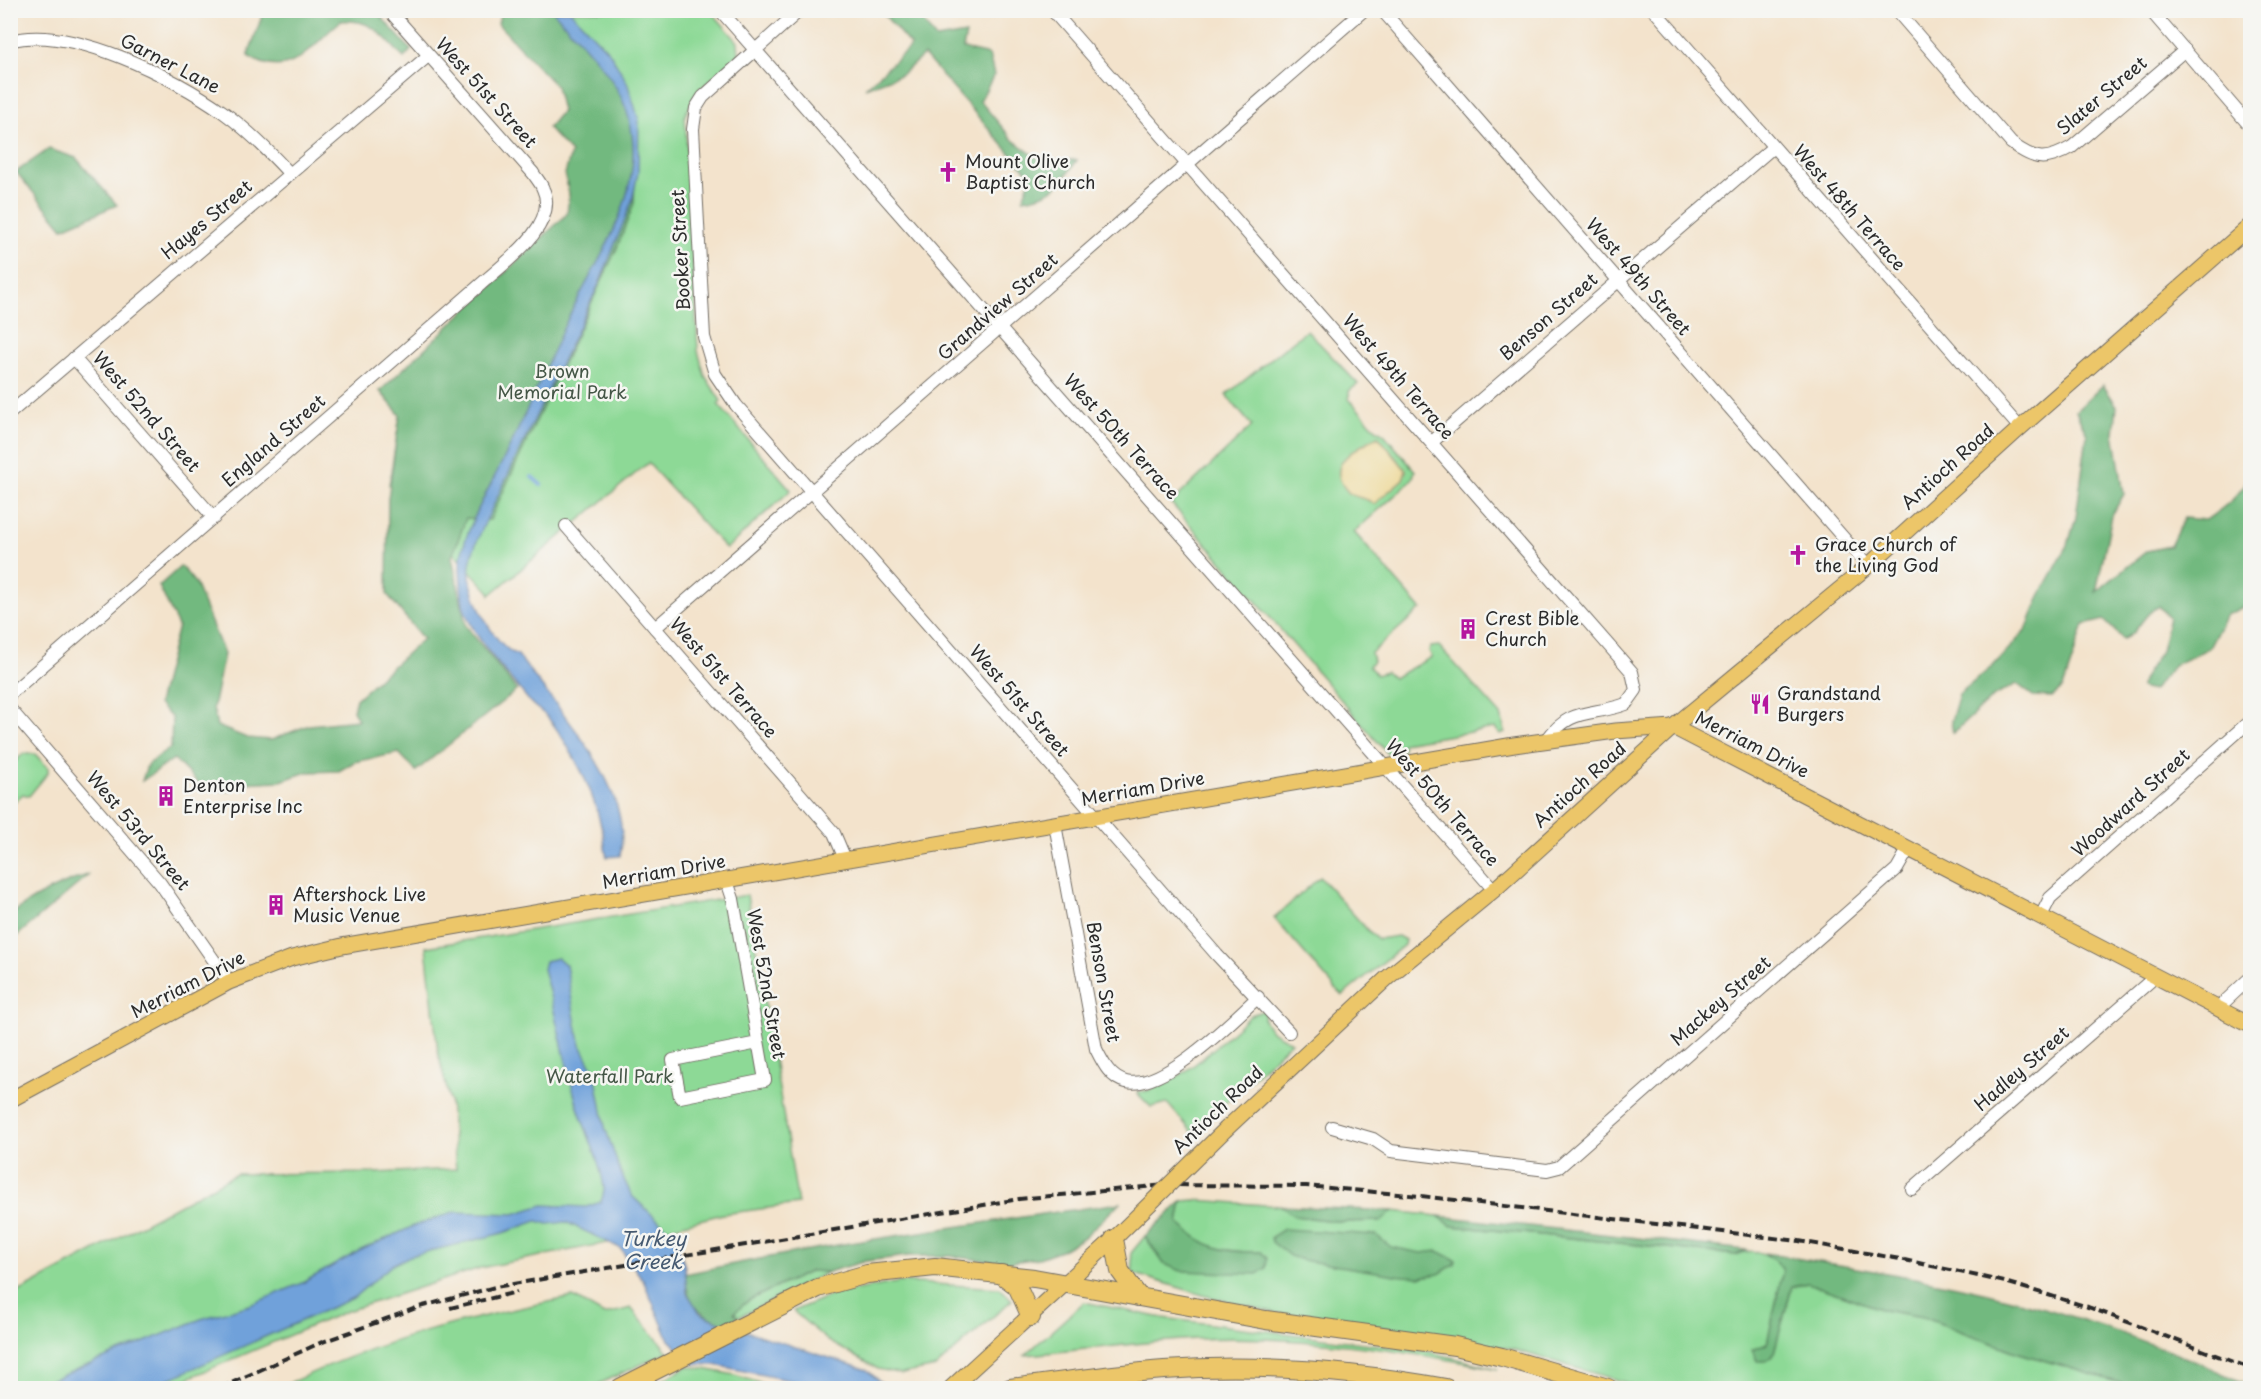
<svg xmlns="http://www.w3.org/2000/svg" width="2261" height="1399" font-family="'Playpen Sans',sans-serif">
	<rect width="100%" height="100%" fill="#f6f6f2"/>
	<filter id="ink" filterUnits="userSpaceOnUse"><feTurbulence type="fractalNoise" baseFrequency=".0167" numOctaves="2"/><feDisplacementMap in="SourceGraphic" scale="12" xChannelSelector="R" yChannelSelector="G"/><feConvolveMatrix kernelMatrix="1 2 1 2 8 2 1 2 1" color-interpolation-filters="sRGB"/></filter>
	<filter id="wash" filterUnits="userSpaceOnUse"><feTurbulence type="fractalNoise" baseFrequency=".008" numOctaves="4" result="noise"/><feDisplacementMap in="SourceGraphic" scale="24" xChannelSelector="R" yChannelSelector="G"/><feGaussianBlur stdDeviation="1.35" result="paint"/><feColorMatrix in="noise" values="0 0 0 0 0 0 0 0 0 0 0 0 0 0 0 0 0 1.4 0 .05"/><feComposite in="paint" operator="in"/></filter>
	<g filter="url(#wash)">
		<rect width="100%" height="100%" fill="#f3e3cc"/>
		<g fill="#8dd996" stroke="#5c8260" stroke-width="1.5">
			<polygon points="568,11 711,11 738,42 739,55 699,90 685,115 698,351 705,376 721,401 718,404 791,490 726,549 648,463 490,595 489,591 389,485 400,415 380,391 586,267"/>
			<polygon points="1307,330 1358,384 1349,391 1349,399 1376,429 1384,434 1415,471 1412,480 1354,532 1421,609 1371,653 1373,661 1369,666 1376,675 1386,672 1393,678 1432,657 1429,651 1431,647 1439,646 1501,715 1505,732 1500,734 1495,728 1403,743 1403,749 1399,755 1388,754 1171,503 1252,426 1226,395"/>
			<polygon points="23,754 35,754 48,768 48,773 29,796 23,794 14,802 11,800 11,765"/>
			<polygon points="1320,877 1371,934 1378,939 1398,936 1405,940 1404,945 1342,996 1274,918"/>
			<polygon points="747,895 798,1204 723,1214 612,1242 480,1268 347,1311 165,1388 11,1388 11,1296 230,1177 237,1174 375,1173 456,1169 450,1102 438,1052 426,947"/>
			<path d="M1265,1010L1264,1020L1271,1031L1291,1042L1193,1133L1167,1103L1151,1107L1137,1093C1182,1085 1217,1044 1251,1015Z"/>
			<path d="M1196,1200L1280,1206L1295,1216L1342,1222L1381,1221L1393,1211L1438,1216L1452,1226L1736,1255C1754,1246 1771,1254 1783,1270L1767,1344L1773,1356L1792,1286L1808,1283L1883,1310L1923,1317L2016,1352L2137,1388H1644L1512,1349L1425,1333L1281,1314L1206,1296L1135,1274L1131,1270L1133,1268L1131,1253L1145,1236L1164,1264L1261,1252C1225,1253 1205,1248 1178,1223L1182,1201Z"/>
			<polygon points="811,1271 828,1272 739,1317 734,1313 749,1300"/>
			<polygon points="900,1282 1000,1288 1012,1300 936,1367 902,1374 878,1369 828,1341 793,1311 834,1294"/>
			<path d="M573,1297L604,1315L631,1308L668,1352L590,1388H280C372,1341 472,1317 573,1297Z"/>
			<path d="M1084,1302L1163,1318L1426,1351L1498,1369C1400,1350 1299,1335 1198,1339C1141,1342 1083,1350 1025,1355Z"/>
			<polygon points="688,1366 735,1375 775,1388 648,1388"/>
		</g>
		<g fill="#72b97f" stroke="#4e7255" stroke-width="1.5">
			<path d="M260,10L376,11L411,50L404,58C382,36 374,19 341,21C309,46 292,84 248,56L262,16Z"/>
			<polygon points="501,11 568,11 637,116 634,203 617,248 490,520 466,518 452,557 466,626 517,690 416,771 399,753 354,762 339,771 307,772 281,781 239,783 231,791 204,789 174,759 142,781 147,765 171,747 172,718 158,704 178,626 159,586 181,566 195,583 224,654 213,708 217,726 247,738 271,740 309,725 358,720 353,710 356,699 423,639 387,594 388,498 400,415 380,391 567,214 569,194 565,174 571,153 548,128 562,111 556,86 498,24"/>
			<path d="M881,11H915L936,39L966,34L963,49L989,55L994,75L980,101L1013,140L1040,160H1077C1060,185 1054,195 1023,199L1031,177L924,55L902,74L865,88L911,46Z"/>
			<polygon points="49,149 76,158 117,205 63,228 16,172"/>
			<path d="M2103,385L2117,406L2114,433L2124,494L2112,515L2096,592L2147,551L2170,546L2184,518L2206,520C2223,508 2245,493 2250,472V604L2226,615L2209,648L2174,665L2152,691L2141,688L2142,680L2161,651L2169,617L2159,606C2142,614 2140,632 2123,639L2104,620L2084,625L2063,688L2052,697L2033,696L2017,684L1994,696L1953,733L1951,721L1959,694L1994,665L2026,630L2040,596L2068,545L2076,517L2087,435L2076,411Z"/>
			<path d="M90,874L11,941V915C34,895 62,884 90,874Z"/>
			<path d="M1182,1201L1178,1223C1205,1248 1225,1253 1261,1252L1267,1258L1266,1268L1257,1274L1181,1271L1164,1264L1145,1236Z"/>
			<path d="M1120,1203L1083,1238L1064,1249L1039,1258L1005,1263L949,1256H909L866,1261L828,1272L811,1271L749,1300L734,1313L739,1317L724,1324C697,1312 687,1305 685,1274C829,1243 975,1224 1120,1203Z"/>
			<polygon points="1280,1206 1393,1211 1382,1221 1342,1222 1295,1216"/>
			<polygon points="1438,1216 1746,1250 1736,1255 1452,1226"/>
			<polygon points="1284,1229 1376,1235 1391,1247 1421,1253 1438,1251 1456,1260 1455,1264 1439,1274 1421,1277 1402,1276 1302,1260 1290,1256 1272,1242 1271,1237"/>
			<path d="M1764,1253C1818,1262 1872,1270 1926,1280C2032,1299 2153,1340 2250,1386V1388H2137L2016,1352L1923,1317L1883,1310L1808,1283L1792,1286L1773,1356L1766,1361H1757L1752,1350L1767,1344L1783,1270L1776,1261Z"/>
		</g>
		<path fill="#eeda9e" stroke="#8c8264" stroke-width="1.5" d="M1378,436L1406,470L1403,479L1374,504C1367,497 1355,499 1348,492C1321,462 1360,447 1378,436Z"/>
		<g fill="#6fa1da" stroke="#4d6682" stroke-width="1.5">
			<path d="M553,11H570L610,53L627,82L639,120L638,173L632,201L600,282L484,525C478,538 472,551 470,565C466,589 493,647 518,655C556,709 635,785 620,856L607,857C604,848 605,839 602,829C596,804 586,777 572,754C565,742 558,729 548,718C543,712 535,708 530,702C511,678 472,637 464,608C461,597 461,582 460,570C459,540 487,492 501,464C524,420 542,374 563,329C592,264 649,196 629,119C618,75 581,44 553,11Z"/>
			<path d="M558,958L566,965L576,1025L581,1045L595,1073L605,1127L620,1171L632,1196L675,1236L685,1267L687,1293L700,1313L724,1324L867,1370L887,1388H809L802,1383L715,1365L694,1364L669,1340L643,1280L620,1248L566,1222L548,1224L537,1221L503,1233L410,1256L392,1265L353,1298L151,1387L31,1388L201,1319L250,1305L302,1283L361,1250L416,1225L454,1212L514,1214L543,1205L586,1207L601,1202C602,1198 604,1193 604,1189C601,1161 585,1131 577,1104C564,1059 556,1014 543,969L545,961Z"/>
		</g>
		<g fill="none" stroke-linecap="round" stroke-linejoin="round">
			<polyline stroke="#6fa1da" stroke-width="4" points="532,477 541,485"/>
		</g>
	</g>
	<g filter="url(#ink)">
		<g fill="none" stroke-linecap="round" stroke-linejoin="round">
			<g stroke="#716b63" stroke-width="14">
				<g id="minor">
					<polyline points="720,10 1494,890"/>
					<polyline points="800,10 703,97 696,108 693,129 704,337 715,374 736,405 1217,955 1289,1032"/>
					<path d="M1052,10L1632,672L1636,690L1626,704C1590,717 1571,706 1546,741"/>
					<polyline points="1382,10 1868,566"/>
					<polyline points="1654,10 2020,428"/>
					<path d="M1896,10L2011,143C2035,161 2046,162 2072,147L2185,50"/>
					<polyline points="2150,10 2250,126"/>
					<path d="M10,41C70,24 174,77 223,112C248,130 269,151 290,174"/>
					<polyline points="74,358 214,518"/>
					<polyline points="10,413 428,56"/>
					<polyline points="1432,442 1772,148"/>
					<polyline points="566,526 834,833 845,859"/>
					<polyline points="655,628 1364,10"/>
					<path d="M10,694L480,285C503,264 560,225 543,189C541,183 536,178 533,173L389,10"/>
					<polyline points="10,709 160,883 229,982"/>
					<path d="M1055,824L1096,1049C1103,1063 1110,1078 1126,1082C1163,1091 1232,1021 1258,997"/>
					<polyline points="727,881 733,899 765,1080 680,1097 673,1060 758,1043"/>
					<polyline points="2041,916 2050,898 2250,721"/>
					<polyline points="2218,1008 2250,978"/>
					<polyline points="1332,1127 1373,1139 1391,1151 1547,1170 1559,1167 1897,869 1909,848"/>
					<polyline points="1912,1189 2156,976"/>
				</g>
			</g>
			<g stroke="#716b63" stroke-width="17">
				<g id="major">
					<polyline points="10,1100 229,982 292,958 342,946 1514,745 1615,731 1673,727 2250,1025"/>
					<polyline points="1226,1129 1387,978 1494,890 1673,727 1868,566 2020,428 2250,226"/>
					<polyline points="951,1388 1118,1235"/>
				</g>
			</g>
			<g stroke="#716b63" stroke-width="20">
				<g id="highway">
					<polyline points="1114,1239 1120,1271 1139,1297"/>
					<polyline points="1001,1274 1017,1286 1031,1317"/>
					<polyline points="620,1388 818,1288 867,1274 935,1267 1034,1278 1266,1320 1455,1346 1502,1357 1608,1388"/>
					<path d="M1010,1388C1061,1382 1112,1374 1164,1370C1258,1363 1353,1371 1446,1388"/>
				</g>
			</g>
			<use href="#minor" stroke="#fff" stroke-width="12"/>
			<use href="#major" stroke="#ecc669" stroke-width="15"/>
			<use href="#highway" stroke="#ecc669" stroke-width="18"/>
			<g stroke="#2b2b2b" stroke-width="4" stroke-dasharray="9 4.5" stroke-linecap="butt">
				<polyline points="450,1308 517,1292"/>
				<polyline points="220,1388 320,1343 419,1307 495,1287 1019,1199 1165,1185 1306,1186 1421,1196 1799,1241 1900,1259 2005,1282 2088,1307 2250,1368"/>
			</g>
			<g stroke="#716b63" stroke-width="17" stroke-linecap="butt">
				<polyline id="major-bridge" points="1118,1235 1226,1129"/>
			</g>
			<use href="#major-bridge" stroke="#ecc669" stroke-width="15"/>
		</g>
	</g>
	<defs>
		<g id="church-bare" transform="scale(1.62)"><path d="M-1.2-6h2.4v3.5h3.3v2.4h-3.3V6h-2.4V-.1h-3.3v-2.4h3.3Z" fill="#b5179e" stroke="#f6f6f2" stroke-width="2.5" paint-order="stroke"/></g>
		<g id="building-bare" transform="scale(1.62)"><path d="M-4-6H4V6H1V3H-1V6H-4ZM-2.5-4.3h1.7v1.8h-1.7ZM.8-4.3h1.7v1.8H.8ZM-2.5-1h1.7V.8h-1.7ZM.8-1h1.7V.8H.8Z" fill="#b5179e" stroke="#f6f6f2" stroke-width="2.5" paint-order="stroke"/></g>
		<g id="restaurant-bare" transform="scale(1.62)"><path d="M-5-6h1v4h1v-4h1v4h1v-4h1v5L-1.5 .5V6h-2V.5L-5-1ZM5-6V6H3V1.5H1.5Q1.5-4 5-6Z" fill="#b5179e" stroke="#f6f6f2" stroke-width="2.5" paint-order="stroke"/></g>
	</defs>
	<g fill-rule="evenodd">
		<use href="#church-bare" x="948" y="172"/>
		<use href="#church-bare" x="1798" y="555"/>
		<use href="#building-bare" x="1468" y="629"/>
		<use href="#restaurant-bare" x="1760" y="704"/>
		<use href="#building-bare" x="166" y="796"/>
		<use href="#building-bare" x="276" y="905"/>
	</g>
	<g text-anchor="middle" stroke-width="5" stroke-linejoin="round" paint-order="stroke">
		<g font-size="18" fill="#2b2b2b" stroke="#f6f6f2">
			<text transform="translate(170 64) rotate(27)" y="6">Garner Lane</text>
			<text transform="translate(486 93) rotate(48)" y="6">West 51st Street</text>
			<text transform="translate(2102 96) rotate(-40)" y="6">Slater Street</text>
			<text transform="translate(1849 208) rotate(49)" y="6">West 48th Terrace</text>
			<text transform="translate(207 220) rotate(-40)" y="6">Hayes Street</text>
			<text transform="translate(681 250) rotate(-93)" y="6">Booker Street</text>
			<text transform="translate(1638 277) rotate(49)" y="6">West 49th Street</text>
			<text transform="translate(998 307) rotate(-41)" y="6">Grandview Street</text>
			<text transform="translate(1549 317) rotate(-41)" y="6">Benson Street</text>
			<text transform="translate(1398 377) rotate(49)" y="6">West 49th Terrace</text>
			<text transform="translate(146 412) rotate(49)" y="6">West 52nd Street</text>
			<text transform="translate(1121 437) rotate(48)" y="6">West 50th Terrace</text>
			<text transform="translate(274 441) rotate(-41)" y="6">England Street</text>
			<text transform="translate(1948 467) rotate(-42)" y="6">Antioch Road</text>
			<text transform="translate(723 678) rotate(49)" y="6">West 51st Terrace</text>
			<text transform="translate(1019 701) rotate(49)" y="6">West 51st Street</text>
			<text transform="translate(1752 745) rotate(27)" y="6">Merriam Drive</text>
			<text transform="translate(1580 785) rotate(-42)" y="6">Antioch Road</text>
			<text transform="translate(1143 789) rotate(-10)" y="6">Merriam Drive</text>
			<text transform="translate(1442 803) rotate(49)" y="6">West 50th Terrace</text>
			<text transform="translate(2131 803) rotate(-42)" y="6">Woodward Street</text>
			<text transform="translate(138 831) rotate(50)" y="6">West 53rd Street</text>
			<text transform="translate(664 872) rotate(-10)" y="6">Merriam Drive</text>
			<text transform="translate(1103 982) rotate(80)" y="6">Benson Street</text>
			<text transform="translate(766 984) rotate(80)" y="6">West 52nd Street</text>
			<text transform="translate(188 985) rotate(-27)" y="6">Merriam Drive</text>
			<text transform="translate(1721 1001) rotate(-41)" y="6">Mackey Street</text>
			<text transform="translate(2022 1069) rotate(-41)" y="6">Hadley Street</text>
			<text transform="translate(1218 1110) rotate(-44)" y="6">Antioch Road</text>
		</g>
		<g font-size="18" fill="#2b2b2b" stroke="#f6f6f2" text-anchor="start">
			<text x="965" y="168">Mount Olive<tspan x="965" dy="21">Baptist Church</tspan></text>
			<text x="1815" y="551">Grace Church of<tspan x="1815" dy="21">the Living God</tspan></text>
			<text x="1485" y="625">Crest Bible<tspan x="1485" dy="21">Church</tspan></text>
			<text x="1777" y="700">Grandstand<tspan x="1777" dy="21">Burgers</tspan></text>
			<text x="183" y="792">Denton<tspan x="183" dy="21">Enterprise Inc</tspan></text>
			<text x="293" y="901">Aftershock Live<tspan x="293" dy="21">Music Venue</tspan></text>
		</g>
		<g font-size="18" fill="#445646" stroke="#f6f6f2">
			<text x="562" y="378">Brown<tspan x="562" dy="21">Memorial Park</tspan></text>
			<text x="610" y="1083">Waterfall Park</text>
		</g>
		<g font-size="20" font-style="italic" fill="#465a71" stroke="#f6f6f2">
			<text x="653" y="1246">Turkey<tspan x="653" dy="23">Creek</tspan></text>
		</g>
	</g>
	<rect width="2261" height="1399" fill="none" stroke="#f6f6f2" stroke-width="36"/>
</svg>
